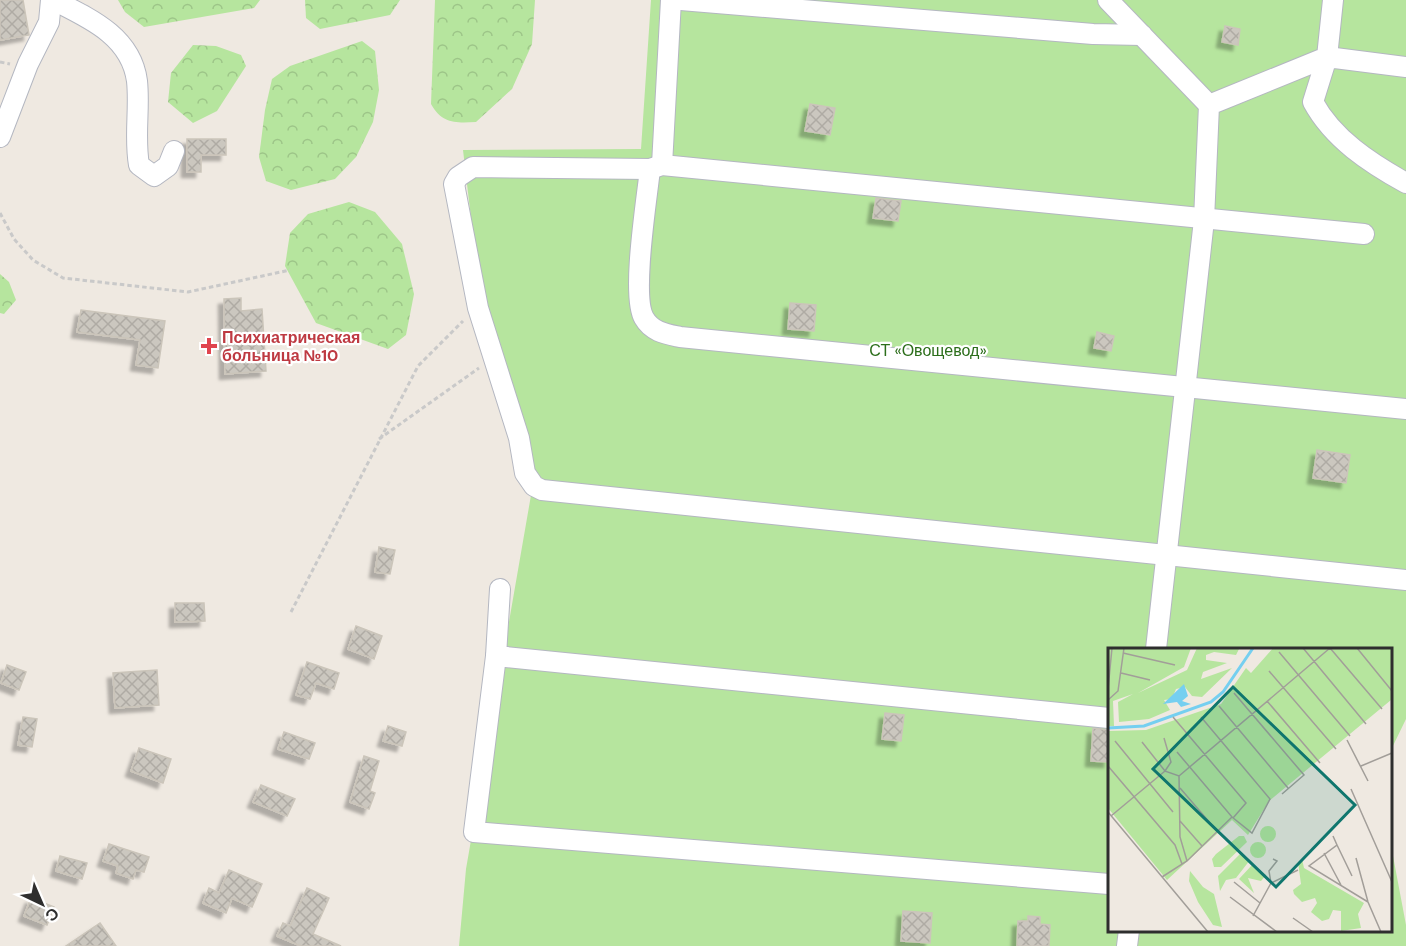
<svg xmlns="http://www.w3.org/2000/svg" width="1406" height="946" font-family="'DM Sans',sans-serif">
	<defs>
		<pattern id="forest-crowns" width="20" height="18" patternUnits="userSpaceOnUse" patternTransform="scale(1.5)"><rect width="20" height="18" fill="#b6e59e"/><path d="M2 6a3 3 0 1 1 6 0M12 15a3 3 0 1 1 6 0" fill="none" stroke="#9dc588"/></pattern>
		<pattern id="building-cross-hatch" width="8" height="8" patternUnits="userSpaceOnUse" patternTransform="scale(1.5)"><rect width="8" height="8" fill="#cbc7bf"/><path d="M0 0l8 8M0 8l8-8" fill="none" stroke="#afaba4"/></pattern>
		<filter id="shadow"><feDropShadow dx="-5.5" dy="5.5" stdDeviation="1.5" flood-color="#0004"/></filter>
	</defs>
	<rect width="100%" height="100%" fill="#efe9e1"/>
	<polygon fill="#b6e59e" points="651,0 1406,0 1406,719 1390,752 1390,649 1109,649 1109,930 1390,930 1390,840 1406,925 1406,946 459,946 466,869 534,478 479,286 463,150 641,149"/>
	<g fill="url(#forest-crowns)">
		<polygon points="118,0 260,0 254,8 144,27 125,12"/>
		<polygon points="305,0 400,0 390,15 320,29 306,18"/>
		<path d="M435,0H535L532,44L512,89L476,122C456,123 442,124 431,104Z"/>
		<polygon points="362,41 375,51 379,90 373,122 356,157 335,179 291,190 266,181 259,157 265,110 272,79 290,66"/>
		<polygon points="193,45 216,46 241,55 246,66 217,111 193,123 168,102 171,73"/>
		<polygon points="349,202 375,212 402,244 414,294 406,335 388,349 316,323 285,266 290,233 308,214"/>
		<polygon points="0,274 9,282 16,300 4,314 0,313"/>
	</g>
	<g fill="url(#building-cross-hatch)" stroke="#cbc5ba" stroke-width="1.5" filter="url(#shadow)">
		<polygon points="0,0 23,0 29,35 0,40"/>
		<polygon points="1225,26 1240,29 1238,45 1222,42"/>
		<polygon points="810,104 835,108 830,135 805,131"/>
		<polygon points="187,139 226,139 226,155 201,155 201,172 187,172"/>
		<polygon points="876,198 901,201 898,221 873,218"/>
		<polygon points="241,298 241,311 262,309 266,371 225,374 224,299"/>
		<polygon points="790,303 816,305 814,331 788,329"/>
		<polygon points="81,310 165,321 158,368 136,365 140,340 77,332"/>
		<polygon points="1097,332 1114,336 1111,351 1094,348"/>
		<polygon points="1317,450 1350,455 1346,483 1313,478"/>
		<polygon points="379,547 395,550 390,574 375,572"/>
		<polygon points="175,603 204,603 205,621 175,622"/>
		<polygon points="356,626 382,636 374,659 348,649"/>
		<polygon points="307,662 339,673 334,689 316,683 310,699 296,695"/>
		<polygon points="7,665 26,672 19,690 1,683"/>
		<polygon points="157,670 159,705 115,708 113,673"/>
		<polygon points="885,713 904,715 901,741 882,739"/>
		<polygon points="23,717 37,719 32,747 18,745"/>
		<polygon points="388,726 406,732 402,746 383,741"/>
		<polygon points="1093,728 1109,730 1109,762 1091,761"/>
		<polygon points="284,732 315,743 309,759 278,749"/>
		<polygon points="139,748 171,759 163,783 131,771"/>
		<polygon points="364,756 379,761 370,791 375,793 369,809 350,802"/>
		<polygon points="261,785 295,799 287,816 253,802"/>
		<polygon points="109,844 149,857 144,872 136,870 133,879 116,873 118,866 103,861"/>
		<polygon points="60,856 87,863 82,879 56,871"/>
		<polygon points="229,870 262,884 252,907 232,898 226,913 203,903 209,888 219,893"/>
		<polygon points="307,888 329,898 313,934 341,946 301,946 277,936 283,923 290,926"/>
		<polygon points="31,898 54,907 47,925 24,916"/>
		<polygon points="903,911 932,913 930,943 901,941"/>
		<polygon points="1028,916 1040,917 1040,924 1050,925 1049,946 1017,946 1018,921 1028,921"/>
		<polygon points="100,923 116,946 66,946"/>
	</g>
	<g fill="none" stroke-linecap="round" stroke-linejoin="round">
		<g stroke="#b4b7c1" stroke-width="22">
			<g id="minor">
				<path d="M53,0C89,18 131,36 137,81C140,109 134,137 139,165L154,176L168,166L174,151"/>
				<polyline points="681,0 1093,34 1142,35"/>
				<polyline points="1108,0 1209,105"/>
				<path d="M1406,67L1327,57L1313,102C1333,139 1370,163 1406,183"/>
				<polyline points="0,137 28,64 49,22 51,0"/>
				<polyline points="662,165 671,0"/>
				<path d="M650,169C647,198 631,296 644,318C652,332 666,334 680,337L1406,409"/>
				<polyline points="1364,234 662,165 650,169 473,167 458,177 454,184 478,308 519,438 525,473 534,486 542,490 1406,580"/>
				<polyline points="500,589 496,656 474,832 1109,884"/>
				<polyline points="1156,649 1204,220 1209,105 1327,57 1333,0"/>
				<polyline points="496,656 1109,718"/>
				<polyline points="1127,946 1129,930"/>
			</g>
		</g>
		<g stroke="#c9c9c9" stroke-width="3" stroke-dasharray="4.5 3" stroke-linecap="butt">
			<polyline points="0,62 10,64"/>
			<polyline points="0,213 14,239 33,260 63,278 188,292 290,270"/>
			<polyline points="379,439 479,368"/>
			<polyline points="291,612 418,366 463,321"/>
		</g>
		<use href="#minor" stroke="#fff" stroke-width="20"/>
	</g>
	<path fill="#e0444e" stroke="#fff" stroke-width="2" d="M206 337h6v6h6v6h-6v6h-6v-6h-6v-6h6z"/>
	<g text-anchor="middle" stroke-width="4.5" stroke-linejoin="round" paint-order="stroke">
		<g font-size="16" font-weight="bold" fill="#be3a42" stroke="#fff" text-anchor="start">
			<text x="222" y="343">Психиатрическая<tspan x="222" dy="18">больница №10</tspan></text>
		</g>
		<g font-size="16" fill="#2c6e1b" stroke="#fff">
			<text x="928" y="356">СТ «Овощевод»</text>
		</g>
	</g>
	<g transform="translate(1108 648)">
		<rect width="284" height="284" fill="#efe9e1"/>
		<path d="M0,0H83L76,19L30,45L79,22L89,0L131,1L128,7L106,4L98,7V12L119,15L95,24L93,31L124,20L94,49L84,48L77,39L68,41L64,51L56,52L62,62L41,71L11,74L10,54L25,46L5,53L6,78H0ZM165,0H283V52L161,153L140,187L124,172L59,232L0,160V83L38,82L113,56L138,20L143,25Z" fill="#b6e59e"/>
		<path d="M152 186a8 8 0 1 1 16 0a8 8 0 1 1-16 0ZM131,188H136L139,194L113,219H106L104,211L108,206ZM142 202a8 8 0 1 1 16 0a8 8 0 1 1-16 0ZM133,205L142,212L128,230L118,232L112,243L110,228ZM194,211L196,220L256,255L250,266L253,280L233,283V263L225,262L221,271L214,273L203,264L209,255L207,250L194,254L186,246L185,242L193,236L190,214ZM144,217L158,227L153,233L140,230L146,245L131,231ZM82,223L95,239L106,246L114,279L105,277L90,254L81,233Z" fill="#b6e59e"/>
		<path d="M76,36L80,48L74,53L83,56L73,59L69,54L55,56Z" fill="#75cff0"/>
		<path fill="none" stroke="#75cff0" stroke-width="3" d="M0,80L36,78L103,54L115,44L145,0"/>
		<path fill="none" stroke="#a29e99" stroke-width="1.5" d="M195,0L258,76M222,0L274,61M249,0L284,43M171,4L242,88M15,5L67,17M161,23L228,101M13,25L42,32M0,41L4,0M126,45L196,127L174,146M0,52L10,43L16,0M159,53L212,115M111,58L180,140M65,69L138,155L125,170M239,92L260,133M7,93L65,164M34,94L57,123L63,114L56,90M69,104L124,169L144,185L162,151L93,69M0,118L67,197L74,216M253,118L284,105M71,128L72,189L79,213M72,140L109,183M243,141L284,234M0,164L100,284M3,168L57,123L71,128L222,0M72,173L94,198M225,188L229,197L201,218L260,254M229,197L244,228M216,205L233,237M248,210L260,254L273,284M54,229L79,213L124,169M126,234L152,255M163,235L161,223L169,213L165,211M122,249L169,284M145,268L163,235L190,222M185,270L205,284"/>
		<path fill="#0f766e" fill-opacity="0.15" stroke="#0f766e" stroke-width="3" d="M125,39L247,157L168,239L45,121Z"/>
		<rect width="284" height="284" fill="none" stroke="#2e2e2e" stroke-width="3"/>
	</g>
	<g transform="translate(42 904) rotate(136)" stroke="#ffffff" stroke-width="4.5" paint-order="stroke">
	<path d="M0-4.5L10 22L0 15L-10 22Z" fill="#2e2e2e"/>
	<text y="-9" font-size="16" font-weight="bold" text-anchor="middle" fill="#2e2e2e">С</text>
	</g>
</svg>
